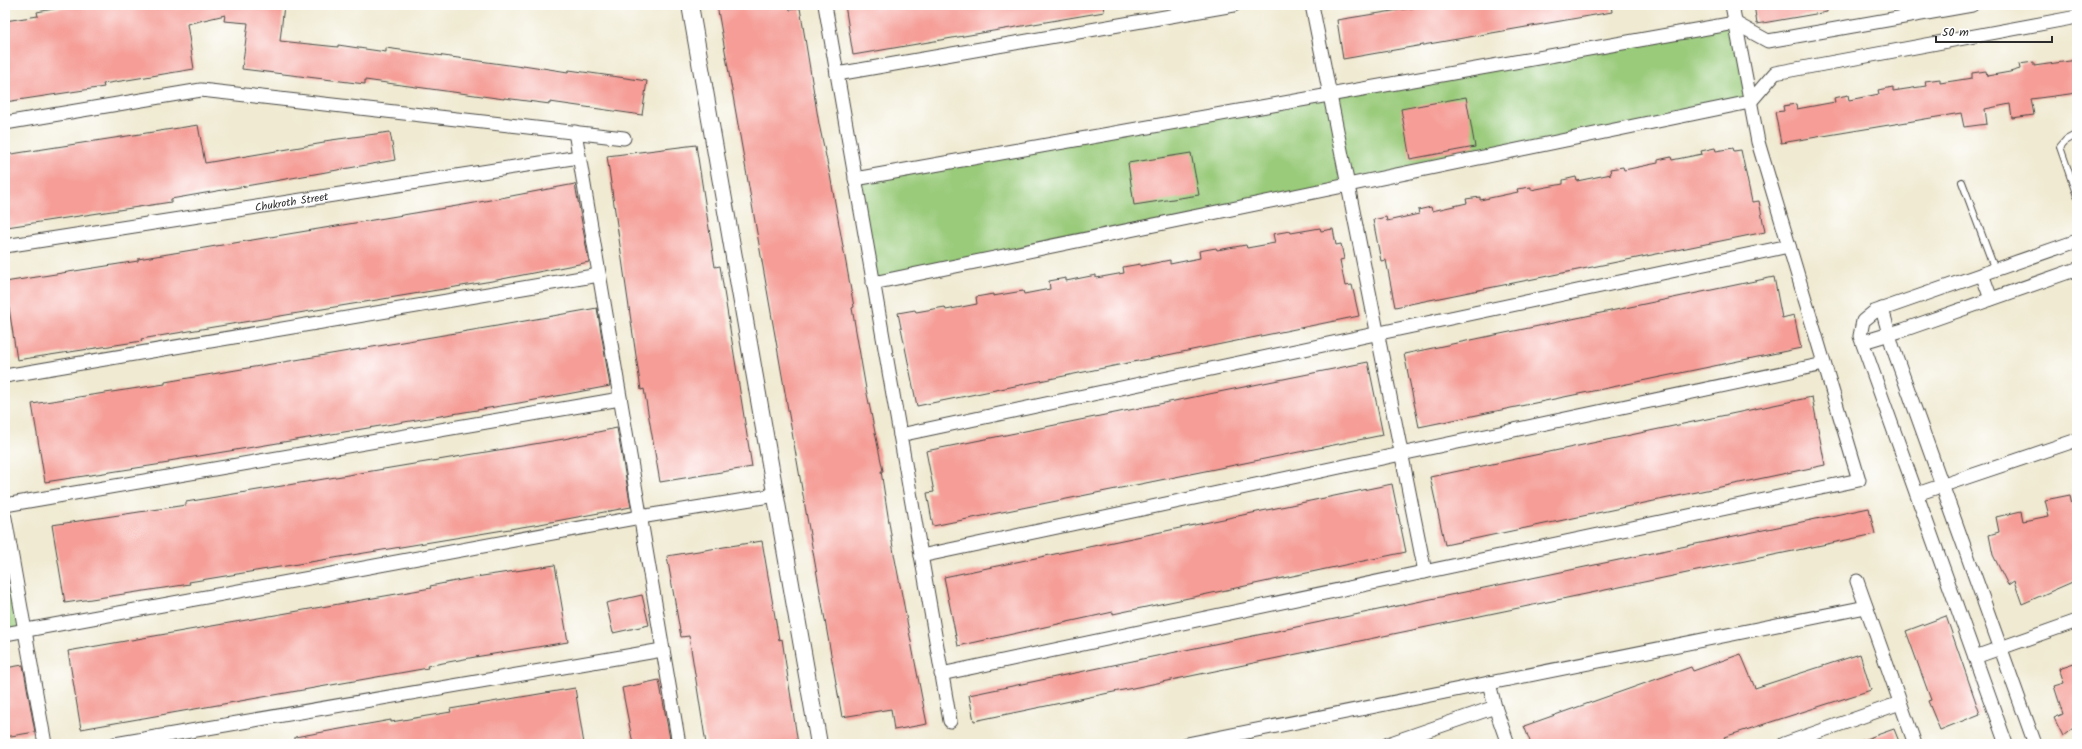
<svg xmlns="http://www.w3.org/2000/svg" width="2082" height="749" font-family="Kalam,sans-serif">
	<rect width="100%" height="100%" fill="#fff"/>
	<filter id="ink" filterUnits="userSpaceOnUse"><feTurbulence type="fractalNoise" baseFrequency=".025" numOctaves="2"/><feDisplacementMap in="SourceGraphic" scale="8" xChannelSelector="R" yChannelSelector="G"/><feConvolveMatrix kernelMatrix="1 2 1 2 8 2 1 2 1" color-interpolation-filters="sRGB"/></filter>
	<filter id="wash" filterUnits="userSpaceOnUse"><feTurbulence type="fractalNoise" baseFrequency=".012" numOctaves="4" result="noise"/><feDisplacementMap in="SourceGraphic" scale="16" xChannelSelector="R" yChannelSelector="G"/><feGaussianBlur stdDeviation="0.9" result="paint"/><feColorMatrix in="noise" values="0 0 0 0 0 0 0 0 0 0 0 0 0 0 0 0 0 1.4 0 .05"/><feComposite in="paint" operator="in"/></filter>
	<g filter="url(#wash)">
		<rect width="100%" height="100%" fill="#f0ead2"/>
		<g fill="#9acb7a" stroke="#627b52">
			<polygon points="1735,23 1750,102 873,283 855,179"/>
			<polygon points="5,518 25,630 5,634"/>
		</g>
		<g id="blocks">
			<g fill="#f59d96">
				<polygon points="75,5 284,5 280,41 338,47 338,45 386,52 386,48 523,67 523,65 568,72 569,70 647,81 642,115 550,102 550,104 504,98 504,99 365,80 365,84 242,69 248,23 224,21 225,15 187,24 194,69 103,84 104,87 5,102 5,21 38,16 37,12"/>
				<polygon points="717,5 789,5 790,10 800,8 819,124 830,175 854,307 852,308 866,389 883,471 881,471 894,554 927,724 894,730 891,709 842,717"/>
				<polygon points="845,5 1103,5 1104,12 853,55"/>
				<polygon points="1430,5 1611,5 1612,12 1343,59 1337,20"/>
				<polygon points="1754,5 1827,5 1827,12 1757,24"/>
				<polygon points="2077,60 2077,93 2031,99 2034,115 2012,118 2010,104 1985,109 1987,124 1964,127 1961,113 1781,143 1775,112 1784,111 1783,106 1796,104 1797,109 1835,102 1834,98 1848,95 1849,100 1879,94 1878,90 1893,87 1893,91 1926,86 1925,81 1940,79 1940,83 1972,78 1972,73 1986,71 1987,76 2010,72 2020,69 2019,64 2034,62 2034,66"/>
				<polygon points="1466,97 1475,147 1410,159 1401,109"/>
				<polygon points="198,125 205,163 324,143 324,141 390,132 395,160 171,199 171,202 7,227 5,215 5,155"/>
				<polygon points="696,145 715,267 720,266 752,467 660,482 644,389 641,390 607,156"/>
				<polygon points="1715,148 1716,151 1733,148 1734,151 1741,150 1752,202 1759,201 1765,232 1395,307 1386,260 1381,261 1373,220 1386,217 1387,221 1419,214 1418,210 1431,207 1432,211 1467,203 1466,199 1480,197 1480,200 1518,192 1517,189 1531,187 1531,190 1563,184 1563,180 1576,177 1577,181 1611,174 1610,169 1623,167 1624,170 1658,163 1658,160 1671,157 1672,160 1702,154 1701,151"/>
				<polygon points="1191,153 1199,195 1134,205 1128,163"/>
				<polygon points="575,184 589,262 492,281 141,339 142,341 17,360 5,282 138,261 138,259 469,204"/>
				<polygon points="1320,228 1321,231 1333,229 1336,245 1341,244 1344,259 1340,260 1345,286 1352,285 1359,316 917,406 898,313 915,310 916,312 945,307 946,310 977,304 976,297 993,294 993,296 1023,291 1024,294 1050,289 1049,281 1066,278 1066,281 1096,275 1096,278 1124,273 1123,267 1140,264 1140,266 1170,260 1170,264 1200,258 1199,251 1216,248 1217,250 1246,245 1247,248 1275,243 1273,234 1290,231 1291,233"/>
				<polygon points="1774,277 1782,318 1794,315 1801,348 1419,427 1404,354"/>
				<polygon points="597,308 610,386 519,403 169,461 169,463 45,482 32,404 165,384 165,382 497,326"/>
				<polygon points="1368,362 1383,435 933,526 927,493 934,492 926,451"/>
				<polygon points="1812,397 1825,465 1445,545 1430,477"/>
				<polygon points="617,428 631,507 540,524 189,582 190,584 65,603 52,525 186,505 186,502 564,439"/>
				<polygon points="1392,484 1406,552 1113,614 1113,612 958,646 944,577"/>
				<polygon points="2070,495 2077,526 2077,580 2022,604 2014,581 2008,585 1993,555 1989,535 1999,532 1996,517 2021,511 2023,521 2049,516 2045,500"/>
				<polygon points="1869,508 1875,534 974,721 969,695"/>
				<polygon points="762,541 779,640 782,639 798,744 706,744 689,636 681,637 667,556"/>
				<polygon points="555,565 568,642 475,657 427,666 428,668 81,729 68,651 431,588 430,586 476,577"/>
				<polygon points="642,595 649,625 613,633 606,603"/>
				<polygon points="1946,616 1980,714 1940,730 1928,701 1931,700 1906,631"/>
				<polygon points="1741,654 1755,688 1860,654 1871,690 1724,737 1725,739 1709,744 1531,744 1524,726 1691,667 1693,671"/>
				<polygon points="2077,662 2077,725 2063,736 2054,718 2063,714 2054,686 2064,683 2059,668"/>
				<polygon points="23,665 35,732 5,737 5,668"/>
				<polygon points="659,680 671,744 633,744 622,688"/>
				<polygon points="575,688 584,744 295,744 295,737 391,720 391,722 451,712 450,709"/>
				<polygon points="1894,729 1900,744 1857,744 1857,742"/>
			</g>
		</g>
	</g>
	<g filter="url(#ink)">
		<use href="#blocks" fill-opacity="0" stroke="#494844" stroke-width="1"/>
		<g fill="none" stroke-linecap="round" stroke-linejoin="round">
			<g stroke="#494844" stroke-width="8">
				<g id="service">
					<polyline points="2077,134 2066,140 2060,147 2077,196"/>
					<polyline points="1962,182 1995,270"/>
				</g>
			</g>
			<g stroke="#494844" stroke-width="15">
				<g id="minor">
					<polyline points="825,5 950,721"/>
					<polyline points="1312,5 1425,572"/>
					<polyline points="837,74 1234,5"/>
					<polyline points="5,123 201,90 624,138"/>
					<polyline points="575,132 679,744"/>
					<polyline points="855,179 1735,23 1768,41 1972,5"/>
					<path id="s1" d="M5,246L579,157"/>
					<polyline points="1982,274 1991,299"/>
					<polyline points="873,283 1750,102 1775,73 2077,17"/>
					<polyline points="1882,309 1893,348 2035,744"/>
					<polyline points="1863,342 1903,330 2077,269"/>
					<polyline points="5,376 599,275"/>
					<polyline points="900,435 1789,246"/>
					<polyline points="1917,494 2077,440"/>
					<polyline points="5,505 620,399"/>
					<polyline points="5,518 45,744"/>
					<polyline points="921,556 1824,364"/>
					<polyline points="1857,581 1915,744"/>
					<polyline points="5,634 640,517 776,495"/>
					<polyline points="1975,657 2077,621"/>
					<polyline points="941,674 1859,480 1758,142 1732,5"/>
					<polyline points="1495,707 1508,744"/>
					<polyline points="115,744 662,650"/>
					<polyline points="1187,744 1866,607"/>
					<polyline points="1388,744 1495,707 1489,683"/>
					<polyline points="1784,744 1900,703"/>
					<polyline points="2006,744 1860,336 1863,321 1874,312 2077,241"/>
				</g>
			</g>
			<g stroke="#494844" stroke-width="18">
				<polyline id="tertiary" points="690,5 819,744"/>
			</g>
			<use href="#service" stroke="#fff" stroke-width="6"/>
			<use href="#minor" stroke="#fff" stroke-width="13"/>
			<use href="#tertiary" stroke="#fff" stroke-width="16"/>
		</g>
	</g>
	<g text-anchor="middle" stroke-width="3" stroke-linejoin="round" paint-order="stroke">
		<g font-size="11" fill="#2b2b2b" stroke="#fff">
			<text dy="4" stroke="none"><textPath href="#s1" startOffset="290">Chukroth Street</textPath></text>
		</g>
	</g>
	<rect width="2082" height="749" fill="none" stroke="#fff" stroke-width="20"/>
	<path d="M1936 36v6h116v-6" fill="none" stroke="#2b2b2b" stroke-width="2"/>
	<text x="1942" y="36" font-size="12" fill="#2b2b2b" stroke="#ffffff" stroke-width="3" paint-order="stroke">50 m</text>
</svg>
